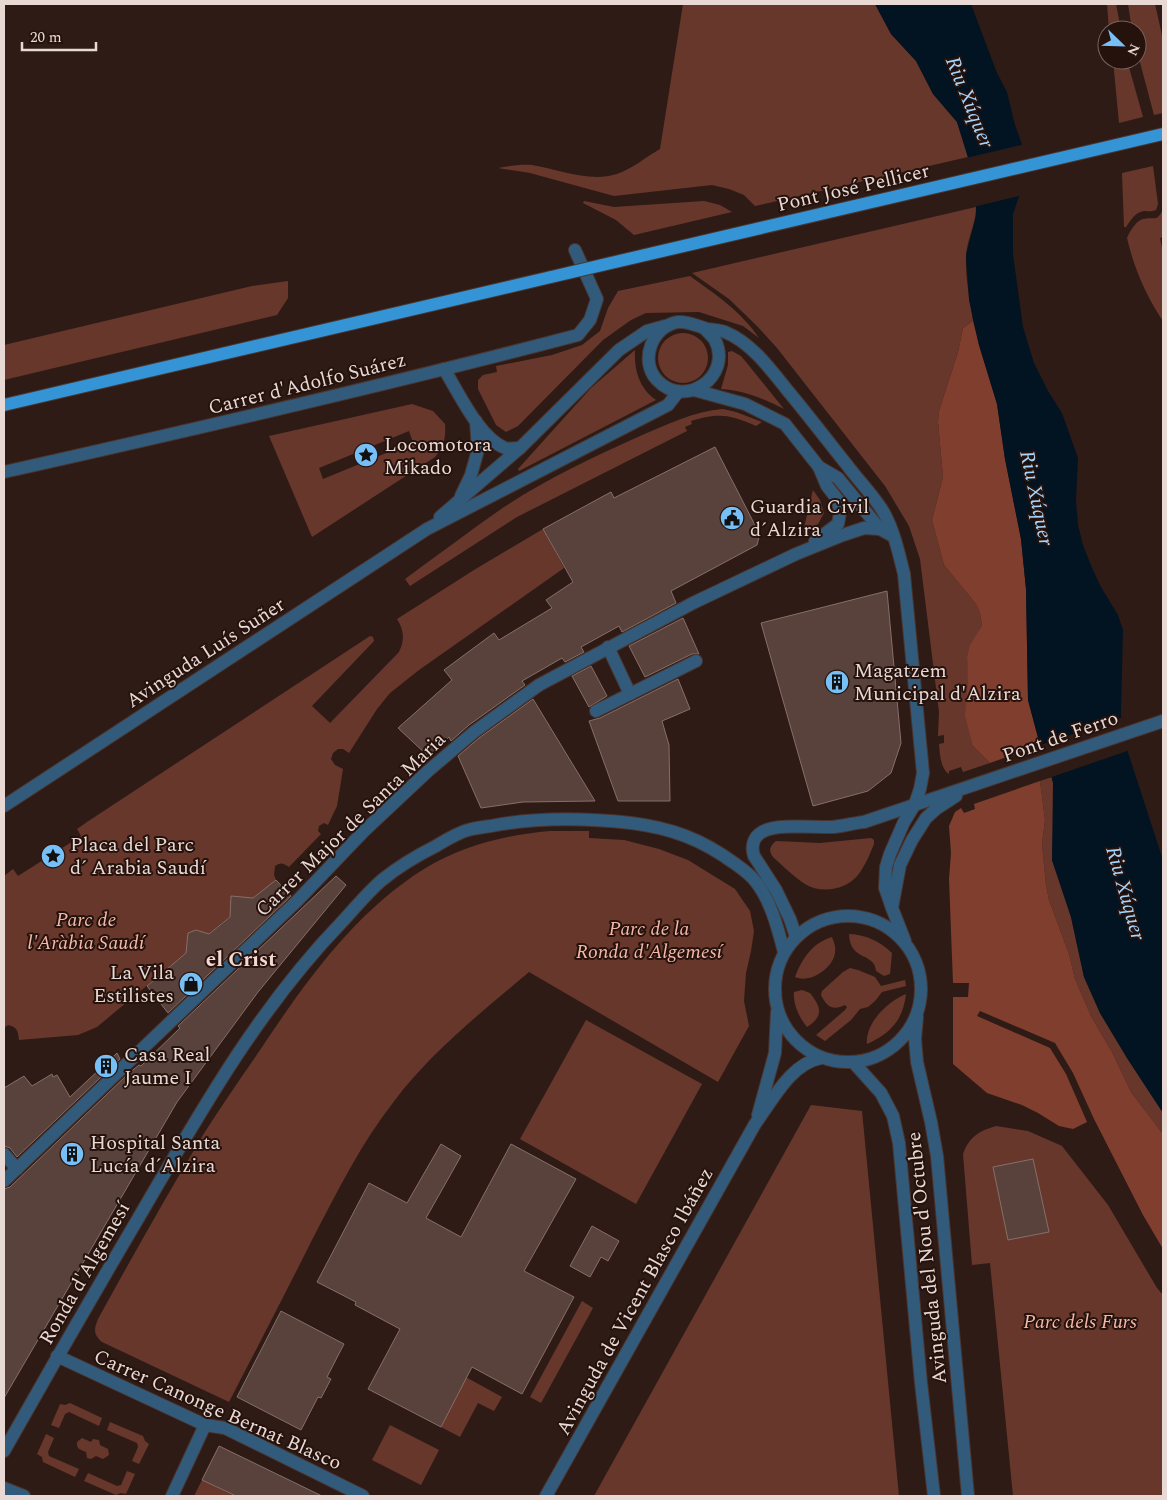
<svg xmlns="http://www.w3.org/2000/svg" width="1167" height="1500" font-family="Spectral,serif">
	<rect width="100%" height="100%" fill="#2f1b16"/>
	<g fill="#68372b" fill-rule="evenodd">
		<path d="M683,4H875L891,34L916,61L933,94L957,122L968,157L755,206L744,195L729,189L712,185L614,196L530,173L498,168C509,166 521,164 532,165C559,169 589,183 617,174C632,169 646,157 660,149Z"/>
		<polygon points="1107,4 1116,4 1121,30 1109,30"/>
		<polygon points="1128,4 1155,4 1163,40 1163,113 1154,115 1137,51 1137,30 1132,30"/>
		<polygon points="1113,60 1127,60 1143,117 1119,123"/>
		<path d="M1153,166L1158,204L1156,210C1151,212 1149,211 1144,211C1135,212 1131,220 1126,227H1124L1122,173Z"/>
		<polygon points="584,201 614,207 704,201 720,205 732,212 634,235 616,220 583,203"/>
		<path d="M976,207C976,224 967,239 966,256C965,276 970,301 973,321L963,328L958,352L939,411L938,422L943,477L932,520L944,565L976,604L980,613L982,626L967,657L973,746L990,763L963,772L961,767L949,771V774C940,768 940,754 939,744L944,743V735L938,736L939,712L920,559L909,526L885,486L777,348L758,327L729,299L692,273Z"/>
		<path d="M1163,209V237L1160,238L1163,253V321C1146,296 1134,268 1127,238C1130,231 1136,221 1143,219C1154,216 1157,223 1163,209Z"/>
		<path d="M690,276C715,294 742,312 759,338L743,326L699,312L646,313L631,320L603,340L518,426L506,432L496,425L478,389V380L483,375L497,372L496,366L552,355L582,345L600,331L608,308L618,291Z"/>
		<polygon points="288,281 288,298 277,315 4,380 4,345 252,286"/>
		<circle cx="683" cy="358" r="25"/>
		<path d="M635,350C634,370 639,388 656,400L519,471L518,469L591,388Z"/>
		<path d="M732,351L741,356L746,362L784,409C764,399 744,390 721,389L728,365V352Z"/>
		<path d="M412,404L433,411L445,424C446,438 444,446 435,457L312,537L269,436ZM409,431L413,442L323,479L319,468Z"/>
		<path d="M723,409L736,412L762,422L756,426C729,414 718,413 691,421L692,424L685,427L687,431L517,517L410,586L405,579C438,555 471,530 504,507C547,479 593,457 640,436C666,425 694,411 723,409Z"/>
		<polygon points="813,490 820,500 824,513 818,524 803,532"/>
		<path d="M543,529L564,568L419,670L390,693L377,709L349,753L343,749H338L333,753L331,759L335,765L343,769L337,806L328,825L324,823L319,826L318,831L321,834L289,867C283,863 281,862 275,866L274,875L276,880L248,902L243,897L234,898V913L205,937L190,932L187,941L192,948L97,1027L78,1035L19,1040C18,1032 18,1027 8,1025L4,1028V876L13,869L18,876L81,836L77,829L87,822L370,636L373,637L374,641L312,706L330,723L399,652C405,640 404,630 397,619L474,570Z"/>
		<polygon points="1052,777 1053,783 1054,813 1052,860 1071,917 1084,977 1100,1013 1127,1058 1163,1113 1163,1134 1131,1092 1112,1052 1091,1016 1075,979 1069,954 1049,900 1046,885 1042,844 1045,820 1040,781"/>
		<path d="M550,831H589V838L624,840L659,849L688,860L735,889L750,911L754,931L751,951L746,973L744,1001L749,1026L718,1082L529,972C483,1011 432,1051 395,1100C361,1143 337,1192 312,1240C285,1294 257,1348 229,1402L102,1342C93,1334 94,1329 98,1319C132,1257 167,1195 203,1135C220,1108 238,1082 256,1056C302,987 352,914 424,869C463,845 505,835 550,831Z"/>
		<path d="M871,838L874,840V844C870,854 865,866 858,875C846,890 821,894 805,884C794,877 783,866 773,857C768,850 770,846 776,841L820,843Z"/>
		<path d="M849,934C867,935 879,941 892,953L890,974L884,976L876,971C875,952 850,962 849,934Z"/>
		<path d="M832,937C834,942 836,947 835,953C833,968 810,984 795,977C802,959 812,943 832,937Z"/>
		<path d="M850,968L858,970L875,977L881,986L905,980L906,986L882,992L875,1001L868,1007L860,1009L851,1020L825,1041L816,1035L845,1010L847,1007L845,1005C833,1011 827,1007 821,995L822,991L843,972Z"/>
		<path d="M802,990L810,993C821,1007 824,1016 807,1027C799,1017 793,1005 794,992Z"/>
		<path d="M906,994C903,1020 891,1033 867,1044C865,1023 888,1001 906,994Z"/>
		<polygon points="586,1020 702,1084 636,1204 520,1139"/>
		<polygon points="811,1105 862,1111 899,1496 594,1496"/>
		<path d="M996,1126L1028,1131L1062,1146L1108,1205L1157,1288L1163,1295V1496H1013L990,1263L972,1265L963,1154C969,1137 979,1131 996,1126Z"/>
		<polygon points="582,1301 593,1308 541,1403 530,1397"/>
		<polygon points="442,1364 502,1397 494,1411 478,1403 460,1437 441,1427 461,1388 436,1375"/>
		<polygon points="70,1403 102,1418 99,1426 69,1412 65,1414 59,1428 51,1425 60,1404 65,1405"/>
		<polygon points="110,1422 143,1436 145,1441 149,1444 139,1464 132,1461 138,1447 137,1443 107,1430"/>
		<polygon points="390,1425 439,1450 421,1485 372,1460"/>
		<polygon points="46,1434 54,1438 48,1452 49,1456 79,1469 75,1477 43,1462 42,1457 37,1454"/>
		<path d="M82,1438L91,1442L93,1439L99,1440L100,1445L108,1449L109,1455L103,1459L96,1456L91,1459L87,1458L86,1452C81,1450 76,1449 77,1442Z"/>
		<polygon points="127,1471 135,1474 126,1494 121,1493 116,1495 84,1481 88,1473 117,1486 121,1485"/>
		<polygon points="202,1480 232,1495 232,1496 194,1496"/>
	</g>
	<g fill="#803e2e">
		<polygon points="973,321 979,345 997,404 1005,459 1021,539 1026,589 1028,700 1040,745 990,763 973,746 965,716 968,682 967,657 970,645 982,626 980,613 976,604 944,565 932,520 943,477 938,422 939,411 958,352 963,328"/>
		<polygon points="1040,781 1045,820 1042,844 1046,885 1049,900 1069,954 1075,979 1091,1016 1112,1052 1131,1092 1163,1134 1163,1249 1143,1215 1094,1119 1073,1073 1055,1043 980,1011 977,1016 1050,1048 1066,1074 1087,1122 1073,1129 1059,1126 1038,1113 1022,1105 987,1093 953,1064 953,997 968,997 969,983 953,983 949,879 951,853 949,826 955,812 961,808 964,813 975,809 974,804"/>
	</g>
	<polygon fill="#021321" points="875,4 971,4 997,73 1007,92 1015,125 1024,150 1024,182 1013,214 1013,254 1023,327 1034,363 1048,391 1062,413 1078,458 1076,501 1078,525 1083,545 1092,568 1101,587 1118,615 1123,630 1121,713 1123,737 1163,860 1163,1113 1127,1058 1100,1013 1084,977 1071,917 1052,860 1053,783 1046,756 1040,745 1028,700 1026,589 1021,539 1005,459 997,404 979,345 969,300 966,255 976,216 976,186 970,164 957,122 933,94 916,61 891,34"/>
	<g fill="#2f1b16">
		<polygon points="1025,144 1027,150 1026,182 1023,195 973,207 973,187 966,158"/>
		<polygon points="1123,717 1126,736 1130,750 1049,778 1044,757 1038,746"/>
	</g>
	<g fill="#59423c" stroke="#886e68">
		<polygon points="715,447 759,533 759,537 757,545 671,591 676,603 622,632 619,626 581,647 584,652 565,662 562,658 522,681 525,685 469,725 451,741 449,737 428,756 398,728 452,680 444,670 494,633 499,640 552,608 546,600 573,582 543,529 611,492 614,498"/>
		<polygon points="887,591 901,743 891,773 868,791 813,806 761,623"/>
		<polygon points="683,618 699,654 692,654 645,677 629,646"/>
		<polygon points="591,666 607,696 589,707 572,676"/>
		<polygon points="678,679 690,709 662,721 669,745 670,801 618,801 589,721 600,718"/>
		<polygon points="533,699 595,801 523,802 481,808 458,756 479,738"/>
		<polygon points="336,876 346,885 258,992 177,1102 4,1398 4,1189 10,1187 128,1074 139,1065 141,1066 180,1028 178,1026"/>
		<polygon points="276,880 291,896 168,1013 147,986 186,953 188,933 196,930 209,934 230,917 231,896 253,898"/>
		<polygon points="117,1053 120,1059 17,1157 10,1148 4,1146 4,1088 24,1076 32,1086 52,1074 53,1077 57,1075 70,1097"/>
		<polygon points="441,1144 461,1156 426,1218 461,1237 511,1144 576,1179 524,1271 574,1297 522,1394 472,1367 441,1427 368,1389 400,1329 355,1305 356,1302 317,1282 369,1183 407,1203"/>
		<polygon points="1033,1159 1049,1232 1008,1240 993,1167"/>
		<polygon points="592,1226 619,1241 608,1261 601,1257 590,1277 570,1266"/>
		<polygon points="281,1311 344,1344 327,1377 331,1379 321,1398 318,1397 301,1430 237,1397"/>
		<polygon points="219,1446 322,1496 236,1496 202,1480"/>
	</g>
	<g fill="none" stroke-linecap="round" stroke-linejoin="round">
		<g stroke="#493631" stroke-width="14">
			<g id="street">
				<path d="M705,329C708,332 712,336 715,340C733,376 685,410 657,380C639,361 652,326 678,322C689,321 697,326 707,329C713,330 720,330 725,332C752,343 771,370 788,391C808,415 827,440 847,465C858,480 875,497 884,513C894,531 899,554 904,574L923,773L920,789L915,804L904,822L890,854L886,867L885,888L892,908"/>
				<path d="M444,369C458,391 479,438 505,448C509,449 515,448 520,448"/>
				<polyline points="694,390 745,404 785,424 819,467 838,478 880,529"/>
				<path d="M4,472C196,429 388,385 578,335L590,320L597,299L575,250"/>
				<polyline points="461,496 471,475 478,450 476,421"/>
				<polyline points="440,517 520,448 619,350 647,331 665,326"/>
				<polyline points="815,541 838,524 840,513 838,500 827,486 819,467"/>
				<polyline points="608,647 630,694"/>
				<polyline points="596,711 696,661"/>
				<polyline points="4,806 427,529 668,405 678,392"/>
				<circle cx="848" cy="989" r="73"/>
				<path d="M796,937L790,919L776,890L754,856C751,847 753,837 762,832C777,823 815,828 833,827C843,826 854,823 864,822L1163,721"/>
				<polyline points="905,941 892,908 900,865 912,840 926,818 936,809 956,796"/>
				<polyline points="917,1017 915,1039 917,1062 931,1122 937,1156 968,1496"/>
				<polyline points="854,1063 881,1093 893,1116 899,1143 921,1383 934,1496"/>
				<polyline points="758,1115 775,1053 777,1012"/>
				<polyline points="4,1154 17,1169"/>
				<polyline points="4,1181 297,901 364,831 428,771 474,732 539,685 693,603 796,554 843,535 864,528 880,529 893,536"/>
				<polyline points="57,1356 205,1425 225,1428 363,1496"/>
				<path d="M4,1451C48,1373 93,1295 139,1217C199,1114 258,1009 341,923C354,909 367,893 382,880C398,867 418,855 436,846C446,840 457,833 468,830C475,828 483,827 491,826C537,817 584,818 631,823C671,828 701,839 734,863C741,868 750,874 756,882C771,901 778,929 784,952"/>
				<polyline points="4,1488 24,1496"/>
				<polyline points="172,1496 205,1425"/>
				<path d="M546,1496L755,1124C773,1100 790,1064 821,1058"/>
			</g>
		</g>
		<g stroke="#493631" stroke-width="14">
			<polyline id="primary" points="4,405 551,277"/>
		</g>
		<use href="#street" stroke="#325b7b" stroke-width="12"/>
		<use href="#primary" stroke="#3494d5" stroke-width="12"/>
		<g stroke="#493631" stroke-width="14" stroke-linecap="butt">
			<polyline id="primary-bridge" points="551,277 1163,134"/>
		</g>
		<use href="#primary-bridge" stroke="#3494d5" stroke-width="12"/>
	</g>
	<defs>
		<g id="sight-disc" transform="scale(1.25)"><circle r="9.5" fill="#77bff7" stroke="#25120d"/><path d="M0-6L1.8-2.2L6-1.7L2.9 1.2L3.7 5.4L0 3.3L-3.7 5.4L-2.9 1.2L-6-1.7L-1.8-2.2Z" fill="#111"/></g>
		<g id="civic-disc" transform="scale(1.25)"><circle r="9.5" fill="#77bff7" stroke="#25120d"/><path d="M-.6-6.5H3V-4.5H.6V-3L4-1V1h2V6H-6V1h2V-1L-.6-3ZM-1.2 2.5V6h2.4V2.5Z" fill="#111"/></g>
		<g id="building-disc" transform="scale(1.25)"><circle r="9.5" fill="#77bff7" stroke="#25120d"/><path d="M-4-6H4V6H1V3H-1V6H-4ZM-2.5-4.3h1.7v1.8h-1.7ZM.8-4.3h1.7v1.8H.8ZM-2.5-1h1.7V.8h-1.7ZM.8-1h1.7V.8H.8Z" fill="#111"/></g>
		<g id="shop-disc" transform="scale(1.25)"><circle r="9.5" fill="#77bff7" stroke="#25120d"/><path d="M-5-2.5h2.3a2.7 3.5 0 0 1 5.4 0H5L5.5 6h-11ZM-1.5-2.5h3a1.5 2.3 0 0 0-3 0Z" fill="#111"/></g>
	</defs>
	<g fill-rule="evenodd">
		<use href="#sight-disc" x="366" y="455"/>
		<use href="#civic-disc" x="732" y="518"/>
		<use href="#building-disc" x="837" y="682"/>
		<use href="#sight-disc" x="53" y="856"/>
		<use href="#shop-disc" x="191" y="984"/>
		<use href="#building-disc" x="106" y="1066"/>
		<use href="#building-disc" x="72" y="1154"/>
	</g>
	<g text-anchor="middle" stroke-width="4" stroke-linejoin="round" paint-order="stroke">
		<g font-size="20" fill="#e8d9d5" stroke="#25120d">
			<text transform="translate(853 187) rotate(-13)" y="7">Pont José Pellicer</text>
			<text transform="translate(307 383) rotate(-14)" y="7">Carrer d'Adolfo Suárez</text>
			<text transform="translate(205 652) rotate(-33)" y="7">Avinguda Luís Suñer</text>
			<text transform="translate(1060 736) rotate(-19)" y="7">Pont de Ferro</text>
			<text transform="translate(350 824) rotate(-44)" y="7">Carrer Major de Santa Maria</text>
			<text transform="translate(926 1258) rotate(-96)" y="7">Avinguda del Nou d'Octubre</text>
			<text transform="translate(84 1273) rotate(-60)" y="7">Ronda d'Algemesí</text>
			<text transform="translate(634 1301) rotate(-61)" y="7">Avinguda de Vicent Blasco Ibáñez</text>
			<text transform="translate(218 1409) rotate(24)" y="7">Carrer Canonge Bernat Blasco</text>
		</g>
		<g font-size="20" fill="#e8d9d5" stroke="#25120d" text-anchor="start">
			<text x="384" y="451">Locomotora<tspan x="384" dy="23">Mikado</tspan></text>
			<text x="750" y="513">Guardia Civil<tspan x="750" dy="23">d´Alzira</tspan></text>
			<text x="854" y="677">Magatzem<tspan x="854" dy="23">Municipal d'Alzira</tspan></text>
			<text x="70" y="851">Placa del Parc<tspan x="70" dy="23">d´ Arabia Saudí</tspan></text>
			<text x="174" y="979" text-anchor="end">La Vila<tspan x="174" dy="23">Estilistes</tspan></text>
			<text x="124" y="1061">Casa Real<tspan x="124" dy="23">Jaume I</tspan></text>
			<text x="90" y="1149">Hospital Santa<tspan x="90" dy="23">Lucía d´Alzira</tspan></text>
		</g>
		<g font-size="20" font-style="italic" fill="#f5b8a8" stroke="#25120d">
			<text x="86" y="926">Parc de<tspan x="86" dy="23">l'Aràbia Saudí</tspan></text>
			<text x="649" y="935">Parc de la<tspan x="649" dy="23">Ronda d'Algemesí</tspan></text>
			<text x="1080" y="1328">Parc dels Furs</text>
		</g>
		<g font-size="21" font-style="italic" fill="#a5d6fe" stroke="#25120d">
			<text transform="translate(970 102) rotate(68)" y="7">Riu Xúquer</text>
			<text transform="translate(1037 498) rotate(78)" y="7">Riu Xúquer</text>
			<text transform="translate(1126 893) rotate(74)" y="7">Riu Xúquer</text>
		</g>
		<g font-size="21" font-weight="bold" fill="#f4d7d0" stroke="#25120d">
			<text x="241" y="966">el Crist</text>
		</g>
	</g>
	<rect width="1167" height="1500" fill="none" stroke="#e8d9d5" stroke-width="10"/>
	<g transform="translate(1122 45) rotate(113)"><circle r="24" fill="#25120d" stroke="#73625d"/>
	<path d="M0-4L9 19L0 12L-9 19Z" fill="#77bff7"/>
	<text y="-8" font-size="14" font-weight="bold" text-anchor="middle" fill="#e8d9d5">N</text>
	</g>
	<path d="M22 42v8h74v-8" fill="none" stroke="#e8d9d5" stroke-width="2.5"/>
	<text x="30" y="42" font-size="15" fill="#e8d9d5" stroke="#25120d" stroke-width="4" paint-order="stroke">20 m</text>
</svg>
